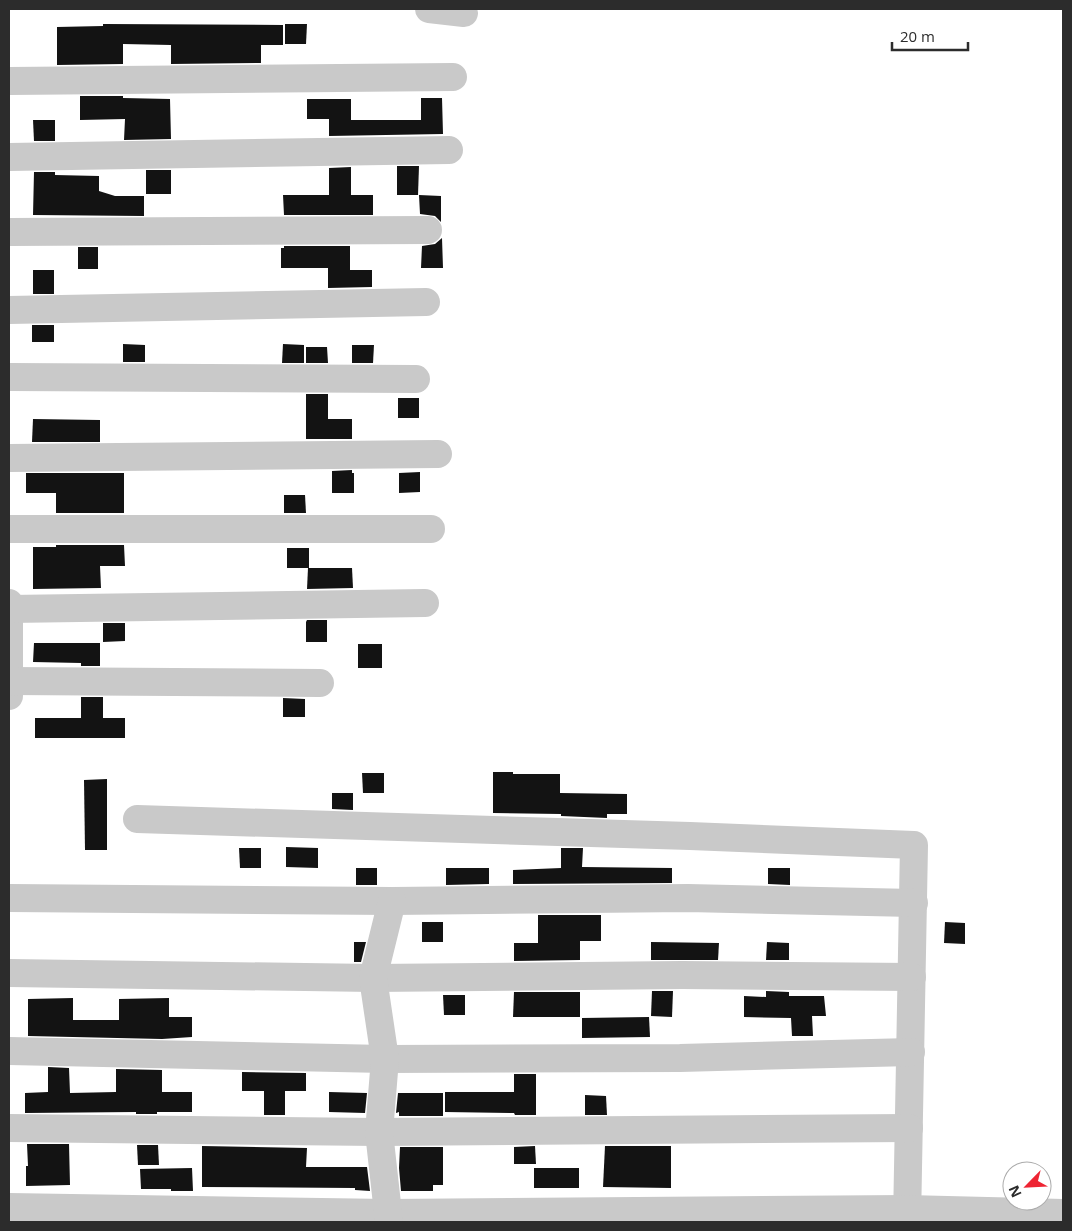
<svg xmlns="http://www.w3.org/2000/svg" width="1072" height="1231" font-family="'Open Sans',sans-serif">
	<rect width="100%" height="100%" fill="#fff"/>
	<g fill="#131313">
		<polygon points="103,24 283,25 283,45 261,45 261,63 171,64 171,45 123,44 123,64 57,65 57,27 103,26"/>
		<polygon points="285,24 307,24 306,44 285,44"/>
		<polygon points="80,96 123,96 123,98 170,99 171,139 124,140 125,119 80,120"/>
		<polygon points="421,98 442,98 443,134 329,136 329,119 307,119 307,99 351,99 351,120 421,120"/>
		<polygon points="33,120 55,120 55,141 34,141"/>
		<polygon points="397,166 419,166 418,195 397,195"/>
		<polygon points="351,167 351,195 373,195 373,215 284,215 283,195 329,195 329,168"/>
		<rect x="146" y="170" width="25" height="24"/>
		<polygon points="34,172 55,172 55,175 99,176 99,191 115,196 144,196 144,216 33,215"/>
		<polygon points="419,195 441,196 441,222 435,216 420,214"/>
		<polygon points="442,238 443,268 421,268 422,246 435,244"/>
		<polygon points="284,246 350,246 350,270 372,270 372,287 328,288 328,268 281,268 281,248 284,248"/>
		<rect x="78" y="247" width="20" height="22"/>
		<rect x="33" y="270" width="21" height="24"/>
		<rect x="32" y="325" width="22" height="17"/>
		<polygon points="123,344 145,345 145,362 123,362"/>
		<polygon points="283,344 304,345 304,363 282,363"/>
		<polygon points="352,345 374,345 373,363 352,363"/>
		<polygon points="306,347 327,347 328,363 306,363"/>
		<polygon points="306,394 328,394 328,419 352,419 352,439 306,439"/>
		<rect x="398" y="398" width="21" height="20"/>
		<polygon points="33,419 100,420 100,442 32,442"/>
		<polygon points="352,470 352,473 354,473 354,493 332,493 332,471"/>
		<polygon points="420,472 420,492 399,493 399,473"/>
		<polygon points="26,473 124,473 124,513 56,513 56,493 26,493"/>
		<polygon points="284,495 305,495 306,513 284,513"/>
		<polygon points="56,545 124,545 125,566 100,566 101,588 33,589 33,547 56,547"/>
		<rect x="287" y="548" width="22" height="20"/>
		<polygon points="308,568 352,568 353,588 307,589"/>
		<polygon points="307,620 327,620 327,642 306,642 306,622"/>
		<polygon points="103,623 125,623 125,641 103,642"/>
		<polygon points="34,643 100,643 100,666 81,666 81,663 33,662"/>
		<rect x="358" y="644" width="24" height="24"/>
		<polygon points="81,697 103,697 103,718 125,718 125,738 35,738 35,718 81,718"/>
		<polygon points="283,698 305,699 305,717 283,717"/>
		<polygon points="493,772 513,772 513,774 560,774 560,793 627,794 627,814 607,814 607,818 561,816 561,814 493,813"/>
		<polygon points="362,773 384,773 384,793 363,793"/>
		<polygon points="107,779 107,850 85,850 84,780"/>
		<polygon points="332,793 353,793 353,810 332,809"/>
		<polygon points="286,847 318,848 318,868 286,867"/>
		<polygon points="239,848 261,848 261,868 240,868"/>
		<polygon points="561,848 583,848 582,867 672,868 672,883 513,884 513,870 561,868"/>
		<rect x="356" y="868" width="21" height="17"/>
		<polygon points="446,868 489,868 489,884 446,885"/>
		<polygon points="768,868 790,868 790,885 768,884"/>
		<polygon points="538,915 601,915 601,941 580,941 580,960 514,961 514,943 538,943"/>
		<rect x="422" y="922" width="21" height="20"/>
		<polygon points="945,922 965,923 965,944 944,943"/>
		<polygon points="354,942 366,942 361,962 354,962"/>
		<polygon points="651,942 719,943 718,960 651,960"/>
		<polygon points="767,942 789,943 789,960 766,960"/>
		<polygon points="652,991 673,991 672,1017 651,1016"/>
		<polygon points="766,991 789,992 789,996 824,996 826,1016 812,1016 813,1036 792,1036 791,1018 744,1017 744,996 766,997"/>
		<polygon points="514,992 580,992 580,1017 513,1017"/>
		<polygon points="443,995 465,995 465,1015 444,1015"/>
		<polygon points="73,998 73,1020 119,1020 119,999 169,998 169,1017 192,1017 192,1037 162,1039 28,1036 28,999"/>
		<polygon points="649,1017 650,1037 582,1038 582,1018"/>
		<polygon points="48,1067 69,1068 70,1093 116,1092 116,1069 162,1070 162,1092 192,1092 192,1112 157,1112 157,1114 136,1114 136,1112 25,1113 25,1093 48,1092"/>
		<polygon points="242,1072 306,1073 306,1091 285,1091 285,1115 264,1115 264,1091 242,1091"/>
		<polygon points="514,1074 536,1074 536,1115 515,1115 514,1113 445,1112 445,1092 514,1092"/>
		<polygon points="329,1092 367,1093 365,1113 329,1112"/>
		<polygon points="398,1093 443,1093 443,1116 399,1116 399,1112 396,1113"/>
		<polygon points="585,1095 606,1096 607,1115 585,1115"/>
		<polygon points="27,1144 69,1144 70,1185 26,1186 26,1166 28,1166"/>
		<polygon points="137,1145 158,1145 159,1165 138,1165"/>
		<polygon points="202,1146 307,1148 306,1167 367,1167 370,1191 355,1190 355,1188 202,1187"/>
		<polygon points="535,1146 536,1164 514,1164 514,1147"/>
		<polygon points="605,1146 671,1146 671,1188 603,1187"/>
		<polygon points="400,1147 443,1147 443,1185 433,1185 433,1191 401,1191 399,1168"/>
		<polygon points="192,1168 193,1191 171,1191 171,1189 141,1189 140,1169"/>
		<rect x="534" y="1168" width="45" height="20"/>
	</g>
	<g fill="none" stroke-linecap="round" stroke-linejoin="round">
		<g stroke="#c9c9c9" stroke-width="28">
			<polyline points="429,9 464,13"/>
			<polyline points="9,81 453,77"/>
			<polyline points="9,157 449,150"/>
			<polyline points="9,232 428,230"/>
			<polyline points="9,310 426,302"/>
			<polyline points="9,377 416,379"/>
			<polyline points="9,458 438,454"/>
			<polyline points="9,529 431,529"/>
			<polyline points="9,603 9,696"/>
			<polyline points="9,609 425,603"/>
			<polyline points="9,681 320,683"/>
			<polyline points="137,819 690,836 914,845 907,1222"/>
			<polyline points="9,898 392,901 688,898 914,903"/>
			<polyline points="9,973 373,978 682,975 912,977"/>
			<polyline points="9,1051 385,1059 680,1058 911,1052"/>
			<polyline points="9,1128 379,1132 909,1128"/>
			<polyline points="9,1207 388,1213 907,1209 1063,1213"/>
			<polyline points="389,1222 379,1132 385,1059 373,978 392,901"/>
		</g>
	</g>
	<rect width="1072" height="1231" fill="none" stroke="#2c2c2c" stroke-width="20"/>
	<g transform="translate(1027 1186) rotate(246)"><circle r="24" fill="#ffffff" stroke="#ababab"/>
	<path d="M0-4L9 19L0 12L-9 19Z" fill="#ee2433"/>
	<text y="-8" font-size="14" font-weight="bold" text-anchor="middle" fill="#2c2c2c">N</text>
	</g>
	<path d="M892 42v8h76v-8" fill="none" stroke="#2c2c2c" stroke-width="2.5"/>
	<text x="900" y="42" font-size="15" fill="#2c2c2c" stroke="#ffffff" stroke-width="4" paint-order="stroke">20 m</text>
</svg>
